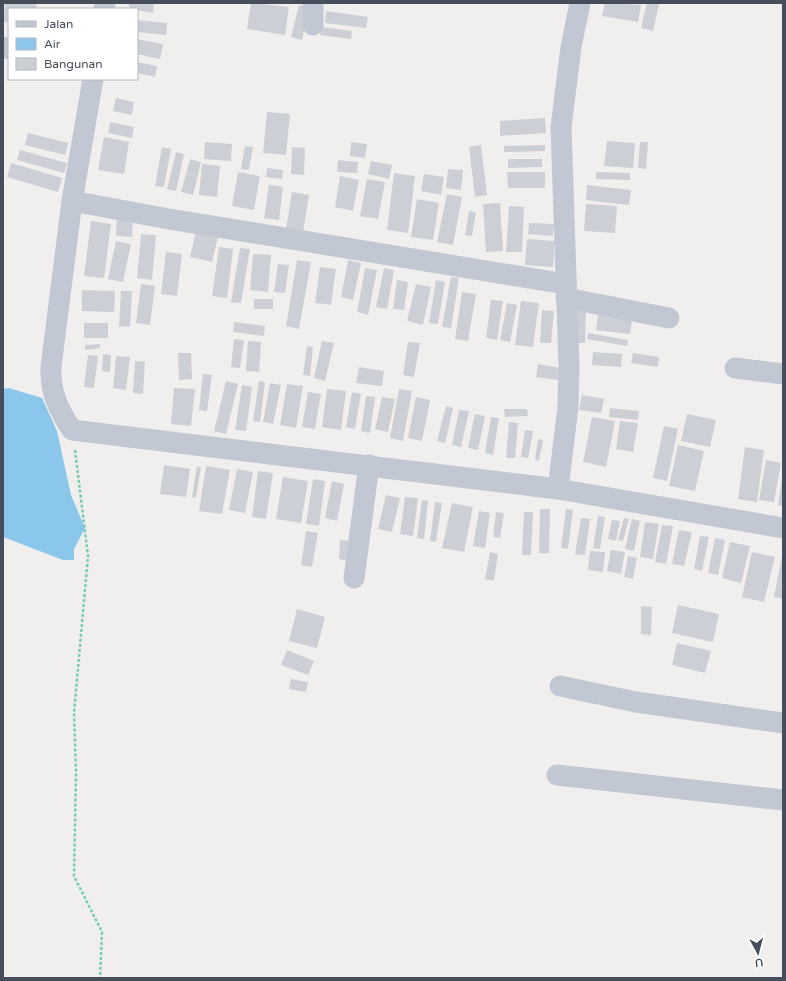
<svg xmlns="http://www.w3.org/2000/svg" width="786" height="981" font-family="'Varela Round',sans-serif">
	<rect width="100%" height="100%" fill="#f1efee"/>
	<polygon fill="#8ac7eb" points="9,388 42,398 57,431 71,495 85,528 74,549 74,560 63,560 3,537 3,389"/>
	<g fill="#cdcfd6">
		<polygon points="5,3 37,3 36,9 9,9 9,23 3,21"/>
		<polygon points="129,3 154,3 153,13 129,9"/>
		<polygon points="251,3 289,7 285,35 247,29"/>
		<polygon points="605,3 641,5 638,22 602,16"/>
		<polygon points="647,3 659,4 653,31 641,28"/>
		<polygon points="299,5 309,8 302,40 291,37"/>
		<polygon points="326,11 368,17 366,28 325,23"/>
		<polygon points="137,20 167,23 166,35 137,32"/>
		<polygon points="321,27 352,31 351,39 320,35"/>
		<polygon points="137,39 163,44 160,59 137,54"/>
		<polygon points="137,62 157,66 155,77 137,73"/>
		<polygon points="116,98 134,102 132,115 113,111"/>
		<polygon points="267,112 290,114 286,155 263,153"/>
		<polygon points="545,118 546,133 500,136 500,121"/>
		<polygon points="110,122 134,127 132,138 108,133"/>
		<polygon points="28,133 68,143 65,155 25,145"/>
		<polygon points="104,137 129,142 124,174 98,170"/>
		<polygon points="607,141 635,143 633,168 604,166"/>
		<polygon points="205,142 232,144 231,161 204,159"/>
		<polygon points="351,142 367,144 365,158 350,156"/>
		<polygon points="640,142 648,142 646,169 638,168"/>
		<polygon points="481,145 487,195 475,197 469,147"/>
		<polygon points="545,145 545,151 504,152 504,146"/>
		<polygon points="245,146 253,147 249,170 241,169"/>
		<polygon points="162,147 171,149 164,187 155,186"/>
		<polygon points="292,147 305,148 304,175 291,174"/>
		<polygon points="20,150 67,163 64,173 17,160"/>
		<polygon points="176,152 184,154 176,191 167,189"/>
		<polygon points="190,159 201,162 193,195 181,192"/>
		<polygon points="508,159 542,159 542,167 508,168"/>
		<polygon points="338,160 358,162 357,173 337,172"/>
		<polygon points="371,161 392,165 389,179 368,174"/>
		<polygon points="11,163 62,178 58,192 7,177"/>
		<polygon points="202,164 220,166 217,197 199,195"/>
		<polygon points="267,168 283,170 282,179 266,177"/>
		<polygon points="448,169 463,170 461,190 446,188"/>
		<polygon points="238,172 260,176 254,210 232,206"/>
		<polygon points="507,172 545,172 545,188 508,188"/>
		<polygon points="596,172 630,173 630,180 596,179"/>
		<polygon points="394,173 415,176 408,233 387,230"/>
		<polygon points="424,174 444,177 441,195 421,191"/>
		<polygon points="340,176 359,180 353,211 335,207"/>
		<polygon points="367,179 385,182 378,219 360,216"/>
		<polygon points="269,185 283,187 279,220 264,218"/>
		<polygon points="587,185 631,190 629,205 586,200"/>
		<polygon points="292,192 309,195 303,232 286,229"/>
		<polygon points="447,194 462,197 453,245 437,242"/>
		<polygon points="417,199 439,203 433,240 411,237"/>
		<polygon points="500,203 503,251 486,252 483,204"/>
		<polygon points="586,204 617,206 615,233 584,231"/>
		<polygon points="509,206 524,207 522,252 506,252"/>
		<polygon points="469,211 476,212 472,236 465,235"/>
		<polygon points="117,216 133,217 132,237 116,236"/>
		<polygon points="91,221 111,224 104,278 84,276"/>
		<polygon points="529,223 554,224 553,236 528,234"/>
		<polygon points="196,231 218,236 212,262 190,257"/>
		<polygon points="141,234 156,235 152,280 137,278"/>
		<polygon points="527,239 555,241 553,267 525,265"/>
		<polygon points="116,241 131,244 123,282 108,279"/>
		<polygon points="219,247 233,249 227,298 212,296"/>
		<polygon points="240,248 250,249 241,303 231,302"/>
		<polygon points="166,252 182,254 177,296 161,294"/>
		<polygon points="253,254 271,255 268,292 250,290"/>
		<polygon points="297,260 311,262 299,329 286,326"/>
		<polygon points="348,260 361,263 353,300 341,297"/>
		<polygon points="278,264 289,265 285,293 274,292"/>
		<polygon points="320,267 336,269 331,305 315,303"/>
		<polygon points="365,268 377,270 368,315 357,312"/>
		<polygon points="384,268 394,270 387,309 376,307"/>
		<polygon points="451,277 459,278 451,328 442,327"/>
		<polygon points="397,280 408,282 404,310 393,309"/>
		<polygon points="436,280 445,282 438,324 429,323"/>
		<polygon points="141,284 155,286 150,325 136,323"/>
		<polygon points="416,284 431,287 423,325 407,321"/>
		<polygon points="82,290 115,291 114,312 82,311"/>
		<polygon points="121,291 132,291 130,327 119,326"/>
		<polygon points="462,292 476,294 468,341 455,339"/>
		<rect x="254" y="299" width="19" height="10"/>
		<polygon points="491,300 503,301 497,340 486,338"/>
		<polygon points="521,301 539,303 533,347 515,345"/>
		<polygon points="507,303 517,305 510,342 500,340"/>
		<polygon points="578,308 586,308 585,343 576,343"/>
		<polygon points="542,310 554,311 551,343 540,343"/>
		<polygon points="598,315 632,320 630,334 596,330"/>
		<polygon points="234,322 265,326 264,336 233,332"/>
		<rect x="84" y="323" width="24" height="15"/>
		<polygon points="588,333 628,340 627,346 587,339"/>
		<polygon points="234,339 244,340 240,368 231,367"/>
		<polygon points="248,341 261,342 259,372 246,371"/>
		<polygon points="322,341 334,343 325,381 314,378"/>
		<polygon points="408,342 420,343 414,377 403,375"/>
		<polygon points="100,344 100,348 85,350 85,345"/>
		<polygon points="307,346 313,347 310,376 303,375"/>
		<polygon points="593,352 622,354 621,367 592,365"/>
		<polygon points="178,353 191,353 192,379 179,380"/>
		<polygon points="633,353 659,357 658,367 631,363"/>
		<polygon points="103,354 111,355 110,372 102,371"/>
		<polygon points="88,355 98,356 94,388 84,387"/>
		<polygon points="116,356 130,357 126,390 113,388"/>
		<polygon points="135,361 145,362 143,394 133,393"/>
		<polygon points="538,364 560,368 558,380 536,377"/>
		<polygon points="359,367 384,371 382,386 356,383"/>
		<polygon points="203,374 212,375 207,411 199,410"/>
		<polygon points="226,381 238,384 226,434 214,431"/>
		<polygon points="259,381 265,382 260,422 253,421"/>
		<polygon points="270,383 281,385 273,424 263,422"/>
		<polygon points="287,384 303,386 296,428 280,425"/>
		<polygon points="242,385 252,387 246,431 235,430"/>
		<polygon points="174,388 195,389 191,426 171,424"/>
		<polygon points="327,389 346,391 341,430 322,427"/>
		<polygon points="399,389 412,391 403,441 390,438"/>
		<polygon points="308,392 321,394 315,429 302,427"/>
		<polygon points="352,392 361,394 355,429 346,427"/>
		<polygon points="582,395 604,399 601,413 579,410"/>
		<polygon points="366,396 375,397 370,433 361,431"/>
		<polygon points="382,397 395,399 388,432 375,429"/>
		<polygon points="416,397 430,400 422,441 408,438"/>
		<polygon points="446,406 453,408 445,443 437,441"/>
		<polygon points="610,408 639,411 638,420 609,417"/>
		<polygon points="504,409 527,409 528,416 505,417"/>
		<polygon points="459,410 469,411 461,447 452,445"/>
		<polygon points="475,414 485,416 478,450 468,448"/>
		<polygon points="687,414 716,420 710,447 681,441"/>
		<polygon points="491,417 499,418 493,455 485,453"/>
		<polygon points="592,417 615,421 606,467 583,462"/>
		<polygon points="620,421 638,423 633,452 616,449"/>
		<polygon points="509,422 518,423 515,458 506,458"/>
		<polygon points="664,426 678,429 667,481 653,478"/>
		<polygon points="525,430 533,431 528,458 521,457"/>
		<polygon points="538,439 543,440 539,461 535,460"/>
		<polygon points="678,445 704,451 695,491 669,486"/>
		<polygon points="745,447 764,450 757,502 738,499"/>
		<polygon points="766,460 781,463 774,502 759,500"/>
		<polygon points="164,465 190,469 186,497 160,494"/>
		<polygon points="197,466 201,467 196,498 192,497"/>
		<polygon points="206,466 230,470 222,514 199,511"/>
		<polygon points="237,469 253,472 245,513 229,510"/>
		<polygon points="258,471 273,473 266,519 252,517"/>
		<polygon points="283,477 308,481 301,523 276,519"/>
		<polygon points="313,479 325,481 319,526 306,524"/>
		<polygon points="782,479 783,479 783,506 778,505"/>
		<polygon points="332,481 344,484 337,521 325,518"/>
		<polygon points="386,495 400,498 392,532 378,529"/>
		<polygon points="405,497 418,498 413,536 400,534"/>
		<polygon points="422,500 428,501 424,539 417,538"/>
		<polygon points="435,502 442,503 436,542 430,541"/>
		<polygon points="452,503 473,507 464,552 442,548"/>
		<polygon points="540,509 550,509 549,553 539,553"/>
		<polygon points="566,509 573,510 568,549 561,548"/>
		<polygon points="479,511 490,513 485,548 473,546"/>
		<polygon points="496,512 504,513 500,538 493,537"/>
		<polygon points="524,512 533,512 531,555 522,555"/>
		<polygon points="598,516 605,517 600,549 593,548"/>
		<polygon points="581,518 590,519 585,555 575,554"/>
		<polygon points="624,518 629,519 623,541 618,540"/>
		<polygon points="632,519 640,521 634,551 625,549"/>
		<polygon points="612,520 620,521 616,541 608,539"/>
		<polygon points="645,522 659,524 653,559 640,557"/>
		<polygon points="662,525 673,526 666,564 655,562"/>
		<polygon points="679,530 692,532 684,566 672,564"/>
		<polygon points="306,531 318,533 312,567 301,565"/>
		<polygon points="700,536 709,537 702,571 694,569"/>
		<polygon points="715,538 725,540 718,575 708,573"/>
		<polygon points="340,540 351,541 349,561 339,559"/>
		<polygon points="730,542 750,546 741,583 722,578"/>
		<polygon points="611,550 625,552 621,574 607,571"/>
		<polygon points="590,551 605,552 603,572 588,570"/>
		<polygon points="490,552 498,554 494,581 485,579"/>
		<polygon points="752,552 775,557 764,602 742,597"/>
		<polygon points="628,556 637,558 633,579 624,577"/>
		<polygon points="782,556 783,556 783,599 774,597"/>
		<polygon points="678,605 719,614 713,642 672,633"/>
		<polygon points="641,606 652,607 651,635 641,634"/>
		<polygon points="297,609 325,617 317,648 289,641"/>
		<polygon points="677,643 711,651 705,673 672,665"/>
		<polygon points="287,650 314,661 308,675 281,665"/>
		<polygon points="291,679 308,682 306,692 289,689"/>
	</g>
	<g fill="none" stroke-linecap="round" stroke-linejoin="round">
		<polyline stroke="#75ccaf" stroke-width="2.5" stroke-dasharray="3 2" stroke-linecap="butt" points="75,450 88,556 74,713 76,773 74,876 102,932 100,978"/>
		<g stroke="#c2c8d3" stroke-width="21">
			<polyline points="313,3 313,25"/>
			<polyline points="104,9 105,3"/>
			<polyline points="3,47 9,49"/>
			<path d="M93,79L72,201L51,367C50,392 58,409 72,430L558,489L783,528"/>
			<polyline points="72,201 169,219 566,284"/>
			<polyline points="566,298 669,318"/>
			<polyline points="735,368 783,374"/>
			<polyline points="558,489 568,407 569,365 561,127 571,47 580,3"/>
			<polyline points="354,578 369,465"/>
			<polyline points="560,686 636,702 783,723"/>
			<polyline points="557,775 783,800"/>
		</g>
	</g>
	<rect width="786" height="981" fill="none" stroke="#464e5b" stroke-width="8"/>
	<rect x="8" y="8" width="130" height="72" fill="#ffffff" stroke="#b5b8bd"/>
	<rect x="16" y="21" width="20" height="6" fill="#c2c8d3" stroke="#b5b8bd"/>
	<text x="44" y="28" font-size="12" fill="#464e5b">Jalan</text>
	<rect x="16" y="38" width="20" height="12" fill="#8ac7eb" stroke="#b5b8bd"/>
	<text x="44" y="48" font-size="12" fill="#464e5b">Air</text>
	<rect x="16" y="58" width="20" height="12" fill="#cdcfd6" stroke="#b5b8bd"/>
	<text x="44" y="68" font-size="12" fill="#464e5b">Bangunan</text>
	<g transform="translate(758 953) rotate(173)" stroke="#ffffff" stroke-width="3" paint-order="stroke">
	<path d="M0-3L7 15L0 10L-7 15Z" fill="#464e5b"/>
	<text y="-6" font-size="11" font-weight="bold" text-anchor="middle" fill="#464e5b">U</text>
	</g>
</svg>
